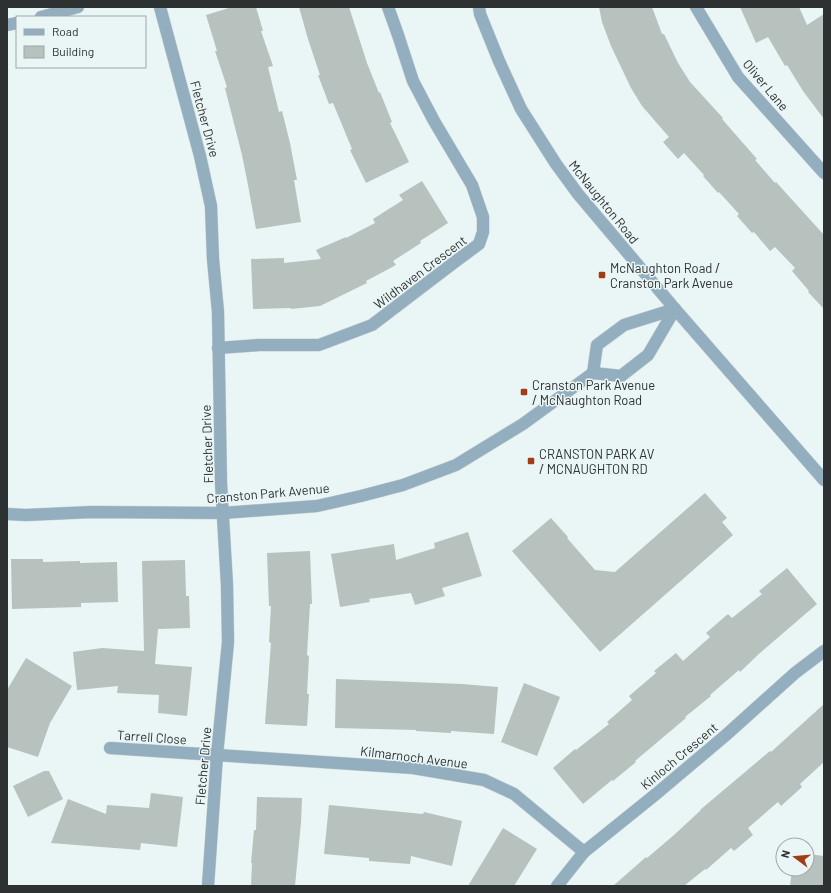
<svg xmlns="http://www.w3.org/2000/svg" width="831" height="893" font-family="Barlow,sans-serif">
	<rect width="100%" height="100%" fill="#eaf5f6"/>
	<g fill="#b7c1bd">
		<polygon points="232,7 256,7 263,31 261,31 273,66 268,67 279,112 282,111 290,143 297,180 294,180 301,222 256,229 248,185 242,155 225,88 227,87 215,51 217,51 206,15"/>
		<polygon points="299,7 349,7 367,63 379,93 380,92 392,122 390,123 409,162 366,183 350,150 352,149 333,103 329,104 318,75 320,75 308,39"/>
		<polygon points="599,7 652,7 662,34 664,34 678,63 690,82 723,118 722,119 757,159 755,160 775,183 776,182 824,235 824,309 808,292 809,291 792,271 795,268 775,247 770,251 754,232 752,233 737,216 739,214 719,192 718,193 703,176 704,175 684,153 678,159 663,142 669,137 642,106 631,88 611,46 602,22"/>
		<polygon points="740,7 799,7 807,25 824,14 824,119 803,91 787,65 785,66 768,37 756,43"/>
		<polygon points="422,181 448,223 420,241 421,243 393,261 396,265 366,281 367,283 320,306 291,309 291,308 253,309 251,259 284,258 284,263 321,259 316,250 346,237 346,238 375,223 373,219 403,200 399,195"/>
		<polygon points="705,493 727,518 722,522 733,535 600,652 512,551 551,518 568,537 567,538 595,570 615,572"/>
		<polygon points="468,532 482,576 442,588 445,596 415,605 411,593 369,599 370,602 340,607 331,554 394,544 396,560 435,548 434,543"/>
		<polygon points="310,551 312,604 310,604 307,655 309,656 307,694 309,694 307,726 265,724 271,643 269,642 271,606 269,606 267,553"/>
		<polygon points="11,559 43,559 43,562 80,561 80,563 117,562 118,602 81,603 81,607 12,609"/>
		<polygon points="185,560 186,596 189,596 190,628 158,629 155,664 192,667 187,716 158,713 159,695 117,693 118,686 77,690 73,652 102,648 144,651 142,561"/>
		<polygon points="787,568 817,604 761,652 740,672 739,670 710,695 711,696 685,717 686,718 635,761 636,762 613,781 612,780 583,804 553,768 575,749 576,750 609,724 607,722 632,700 629,696 656,673 654,671 676,653 683,661 710,637 706,633 728,614 732,618 762,594 759,591"/>
		<polygon points="26,658 72,686 50,723 38,757 7,747 7,690"/>
		<polygon points="336,679 413,682 412,682 462,684 498,687 494,734 451,731 451,733 416,731 416,730 335,728"/>
		<polygon points="524,683 560,697 537,756 501,742"/>
		<polygon points="824,704 824,762 800,784 802,787 781,806 778,802 748,828 753,835 734,851 731,848 706,870 705,869 684,886 613,886 646,857 647,858 674,835 701,810 700,810 770,751 771,752"/>
		<polygon points="44,771 49,771 63,799 28,817 13,786"/>
		<polygon points="151,793 183,797 177,847 141,843 140,850 51,843 68,799 106,814 107,805 149,808"/>
		<polygon points="257,797 302,798 301,822 295,886 251,886 252,863 251,863 254,830 256,830"/>
		<polygon points="329,805 423,814 424,812 462,821 452,866 411,856 410,864 369,861 369,858 324,854"/>
		<polygon points="503,828 537,849 514,886 468,886"/>
		<polygon points="807,854 824,856 824,886 790,886 792,869 807,869"/>
	</g>
	<g fill="none" stroke-linecap="round" stroke-linejoin="round">
		<g stroke="#c8d2d3" stroke-width="13">
			<g id="minor">
				<polyline points="160,7 200,156 211,206 213,259 218,312 221,483 227,585 228,642 217,755 208,886"/>
				<polyline points="479,7 480,14 499,61 521,109 556,164 578,194 675,309 824,480"/>
				<polyline points="696,7 738,77 824,173"/>
				<polyline points="41,17 78,7"/>
				<polyline points="7,25 17,23"/>
				<polyline points="218,348 259,345 319,345 372,325 456,261 479,244 483,232 483,217 472,185 434,121 413,81 398,35 388,7"/>
				<polyline points="593,373 597,345 624,325 675,309"/>
				<polyline points="7,514 26,515 92,512 223,513 317,506 361,496 403,485 456,465 523,424 593,373 621,376 648,355 675,309"/>
				<polyline points="110,748 413,768 484,780 514,794 584,852"/>
				<polyline points="557,886 584,852 656,794 726,735 795,673 824,651"/>
			</g>
		</g>
		<use href="#minor" stroke="#92aebf" stroke-width="12"/>
	</g>
	<g fill="#a23c15" stroke="#eaf5f6" stroke-width="1.5">
		<rect x="598" y="271" width="8" height="8" rx="2"/>
		<rect x="520" y="388" width="8" height="8" rx="2"/>
		<rect x="527" y="457" width="8" height="8" rx="2"/>
	</g>
	<g text-anchor="middle" stroke-width="3" stroke-linejoin="round" paint-order="stroke">
		<g font-size="13" fill="#2d3131" stroke="#eaf5f6">
			<text transform="translate(766 85) rotate(50)" y="5">Oliver Lane</text>
			<text transform="translate(205 119) rotate(75)" y="5">Fletcher Drive</text>
			<text transform="translate(604 202) rotate(51)" y="5">McNaughton Road</text>
			<text transform="translate(420 272) rotate(-37)" y="5">Wildhaven Crescent</text>
			<text transform="translate(207 444) rotate(-92)" y="5">Fletcher Drive</text>
			<text transform="translate(268 493) rotate(-5)" y="5">Cranston Park Avenue</text>
			<text transform="translate(152 737) rotate(4)" y="5">Tarrell Close</text>
			<text transform="translate(679 756) rotate(-40)" y="5">Kinloch Crescent</text>
			<text transform="translate(414 757) rotate(7)" y="5">Kilmarnoch Avenue</text>
			<text transform="translate(203 766) rotate(-85)" y="5">Fletcher Drive</text>
		</g>
		<g font-size="13" fill="#2d3131" stroke="#eaf5f6" text-anchor="start">
			<text x="610" y="273">McNaughton Road /<tspan x="610" dy="15">Cranston Park Avenue</tspan></text>
			<text x="532" y="390">Cranston Park Avenue<tspan x="532" dy="15">/ McNaughton Road</tspan></text>
			<text x="539" y="459">CRANSTON PARK AV<tspan x="539" dy="15">/ MCNAUGHTON RD</tspan></text>
		</g>
	</g>
	<rect width="831" height="893" fill="none" stroke="#2d3131" stroke-width="16"/>
	<rect x="16" y="16" width="130" height="52" fill="#eaf5f6" stroke="#9ea7a7"/>
	<rect x="24" y="29" width="20" height="6" fill="#92aebf" stroke="#9ea7a7"/>
	<text x="52" y="36" font-size="12" fill="#2d3131">Road</text>
	<rect x="24" y="46" width="20" height="12" fill="#b7c1bd" stroke="#9ea7a7"/>
	<text x="52" y="56" font-size="12" fill="#2d3131">Building</text>
	<g transform="translate(795 857) rotate(286)"><circle r="19" fill="#eaf5f6" stroke="#9ea7a7"/>
	<path d="M0-3L7 15L0 10L-7 15Z" fill="#a23c15"/>
	<text y="-6" font-size="11" font-weight="bold" text-anchor="middle" fill="#2d3131">N</text>
	</g>
</svg>
